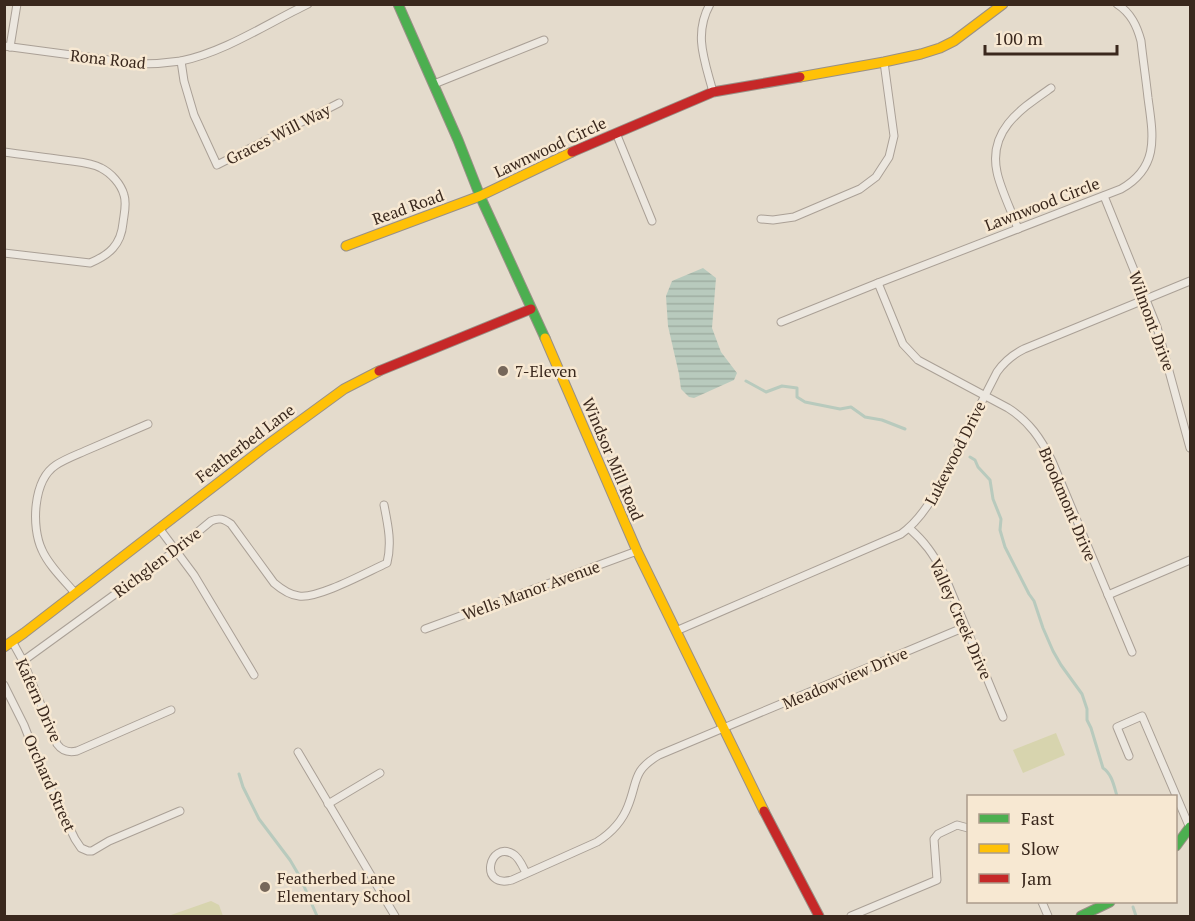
<svg xmlns="http://www.w3.org/2000/svg" width="1195" height="921" font-family="'PT Serif',serif">
	<defs>
		<pattern id="water-rules" width="6" height="5" patternUnits="userSpaceOnUse" patternTransform="scale(1.5)"><rect width="6" height="5" fill="#b8cabd"/><path d="M0 2.5h6" fill="none" stroke="#9faea2"/></pattern>
	</defs>
	<rect width="100%" height="100%" fill="#e4dbcc"/>
	<g fill="#d7d4ae">
		<polygon points="1056,733 1065,755 1023,773 1013,750"/>
		<polygon points="211,901 219,905 223,916 168,916"/>
	</g>
	<polygon fill="url(#water-rules)" points="703,268 716,278 712,328 721,352 737,373 734,380 694,398 689,397 681,389 679,374 668,326 666,296 672,281"/>
	<g fill="none" stroke-linecap="round" stroke-linejoin="round">
		<g stroke="#b8cabd" stroke-width="3">
			<polyline points="746,381 766,392 782,386 797,388 797,397 805,402 840,409 851,407 865,417 882,420 905,429"/>
			<path d="M970,457L975,460L978,467L990,480L993,499L1001,519L1000,530L1005,547L1029,594L1034,601L1043,628L1053,651L1061,665L1082,694L1087,709V720L1091,728L1103,768C1112,774 1114,786 1117,796"/>
			<polyline points="239,774 243,787 259,819 290,860 300,877 317,916"/>
			<polyline points="1133,907 1136,916"/>
		</g>
		<g stroke="#aaa096" stroke-width="9">
			<g id="street">
				<path d="M710,4C693,35 705,61 713,92"/>
				<path d="M4,46L139,64C153,64 167,63 181,61C225,52 268,23 308,4"/>
				<polyline points="10,47 17,4"/>
				<polyline points="181,61 184,81 194,115 217,165 339,103"/>
				<polyline points="434,84 544,40"/>
				<polyline points="616,133 652,221"/>
				<path d="M4,152C24,155 44,157 64,160C76,162 90,162 101,168C111,173 121,184 124,195C127,204 124,214 123,223C121,245 109,255 90,263L4,253"/>
				<polyline points="1104,196 1157,327 1190,448"/>
				<polyline points="761,219 773,220 794,217 860,189 876,177 889,157 894,136 884,62"/>
				<path d="M1018,229C1012,212 1000,188 997,172C988,130 1021,109 1051,88"/>
				<path d="M878,283L903,344L918,360L1008,408C1029,421 1041,439 1052,461L1132,652"/>
				<path d="M781,322L878,283L1121,189C1160,167 1153,135 1148,98C1146,79 1143,60 1141,41C1137,26 1131,13 1117,4"/>
				<polyline points="159,528 194,575 254,675"/>
				<path d="M909,528C925,542 933,554 943,572L1003,717"/>
				<path d="M75,593C64,580 49,566 42,550C31,527 33,480 56,465C65,459 76,455 85,451C106,442 127,433 148,424"/>
				<polyline points="1108,595 1190,560"/>
				<polyline points="425,629 637,551"/>
				<path d="M676,631L901,534C915,524 924,512 933,497L997,372C1004,362 1012,355 1024,349L1190,281"/>
				<path d="M12,641L23,661L57,744C62,751 68,753 77,751L171,710"/>
				<path d="M23,661L176,550L211,521C219,517 224,519 231,524L274,583C281,589 289,595 299,596C318,599 367,572 387,563C392,543 388,525 384,505"/>
				<polyline points="4,685 24,725 42,771 75,839 81,848 88,851 92,851 109,841 180,811"/>
				<polyline points="298,752 395,916"/>
				<polyline points="1129,756 1117,727 1142,716 1190,828"/>
				<polyline points="328,804 380,773"/>
				<path d="M526,873C523,867 519,857 513,854C489,840 478,889 512,880L597,842C611,833 622,822 628,806C638,781 632,771 659,755L965,627"/>
				<polyline points="1042,902 1048,916"/>
				<polyline points="851,916 937,880 934,839 938,834 957,825 968,828"/>
			</g>
		</g>
		<g stroke="#999086" stroke-width="11">
			<g id="fast">
				<polyline points="398,4 458,140 480,196 545,338"/>
				<polyline points="1176,846 1190,827"/>
				<polyline points="1081,916 1110,902"/>
			</g>
		</g>
		<g stroke="#999086" stroke-width="11">
			<g id="slow">
				<polyline points="800,77 884,62 921,54 940,48 954,41 1003,4"/>
				<polyline points="346,246 480,196 572,152"/>
				<polyline points="545,338 637,551 764,811"/>
				<polyline points="4,647 24,633 266,446 344,389 379,371"/>
			</g>
		</g>
		<g stroke="#999086" stroke-width="11">
			<g id="jam">
				<polyline points="572,152 713,92 800,77"/>
				<polyline points="379,371 531,309"/>
				<polyline points="764,811 819,916"/>
			</g>
		</g>
		<use href="#street" stroke="#ece7df" stroke-width="7"/>
		<use href="#fast" stroke="#4caf50" stroke-width="9"/>
		<use href="#slow" stroke="#ffc107" stroke-width="9"/>
		<use href="#jam" stroke="#c62828" stroke-width="9"/>
	</g>
	<g fill="#76675a" stroke="#f7e8d2" stroke-width="2">
		<circle cx="503" cy="371" r="6"/>
		<circle cx="265" cy="887" r="6"/>
	</g>
	<g text-anchor="middle" stroke-width="5" stroke-linejoin="round" paint-order="stroke">
		<g font-size="16" fill="#3a281d" stroke="#f7e8d2">
			<text transform="translate(108 59) rotate(6)" y="6">Rona Road</text>
			<text transform="translate(278 134) rotate(-27)" y="6">Graces Will Way</text>
			<text transform="translate(550 147) rotate(-25)" y="6">Lawnwood Circle</text>
			<text transform="translate(1042 204) rotate(-21)" y="6">Lawnwood Circle</text>
			<text transform="translate(408 207) rotate(-20)" y="6">Read Road</text>
			<text transform="translate(1152 321) rotate(70)" y="6">Wilmont Drive</text>
			<text transform="translate(245 443) rotate(-37)" y="6">Featherbed Lane</text>
			<text transform="translate(955 453) rotate(-63)" y="6">Lukewood Drive</text>
			<text transform="translate(613 459) rotate(67)" y="6">Windsor Mill Road</text>
			<text transform="translate(1068 504) rotate(67)" y="6">Brookmont Drive</text>
			<text transform="translate(157 562) rotate(-37)" y="6">Richglen Drive</text>
			<text transform="translate(531 590) rotate(-20)" y="6">Wells Manor Avenue</text>
			<text transform="translate(961 619) rotate(66)" y="6">Valley Creek Drive</text>
			<text transform="translate(845 678) rotate(-23)" y="6">Meadowview Drive</text>
			<text transform="translate(39 700) rotate(66)" y="6">Kafern Drive</text>
			<text transform="translate(50 783) rotate(66)" y="6">Orchard Street</text>
		</g>
		<g font-size="16" fill="#3a281d" stroke="#f7e8d2" text-anchor="start">
			<text x="515" y="377">7-Eleven</text>
			<text x="277" y="884">Featherbed Lane<tspan x="277" dy="18">Elementary School</tspan></text>
		</g>
	</g>
	<rect width="1195" height="921" fill="none" stroke="#3a281d" stroke-width="12"/>
	<rect x="967" y="795" width="210" height="108" fill="#f7e8d2" stroke="#ab9b8a" stroke-width="1.5"/>
	<rect x="979" y="814" width="30" height="9" fill="#4caf50" stroke="#ab9b8a" stroke-width="1.5"/>
	<text x="1021" y="825" font-size="18" fill="#3a281d">Fast</text>
	<rect x="979" y="844" width="30" height="9" fill="#ffc107" stroke="#ab9b8a" stroke-width="1.5"/>
	<text x="1021" y="855" font-size="18" fill="#3a281d">Slow</text>
	<rect x="979" y="874" width="30" height="9" fill="#c62828" stroke="#ab9b8a" stroke-width="1.5"/>
	<text x="1021" y="885" font-size="18" fill="#3a281d">Jam</text>
	<path d="M985 45v9h132v-9" fill="none" stroke="#3a281d" stroke-width="3"/>
	<text x="994" y="45" font-size="18" fill="#3a281d" stroke="#f7e8d2" stroke-width="4.5" paint-order="stroke">100 m</text>
</svg>
